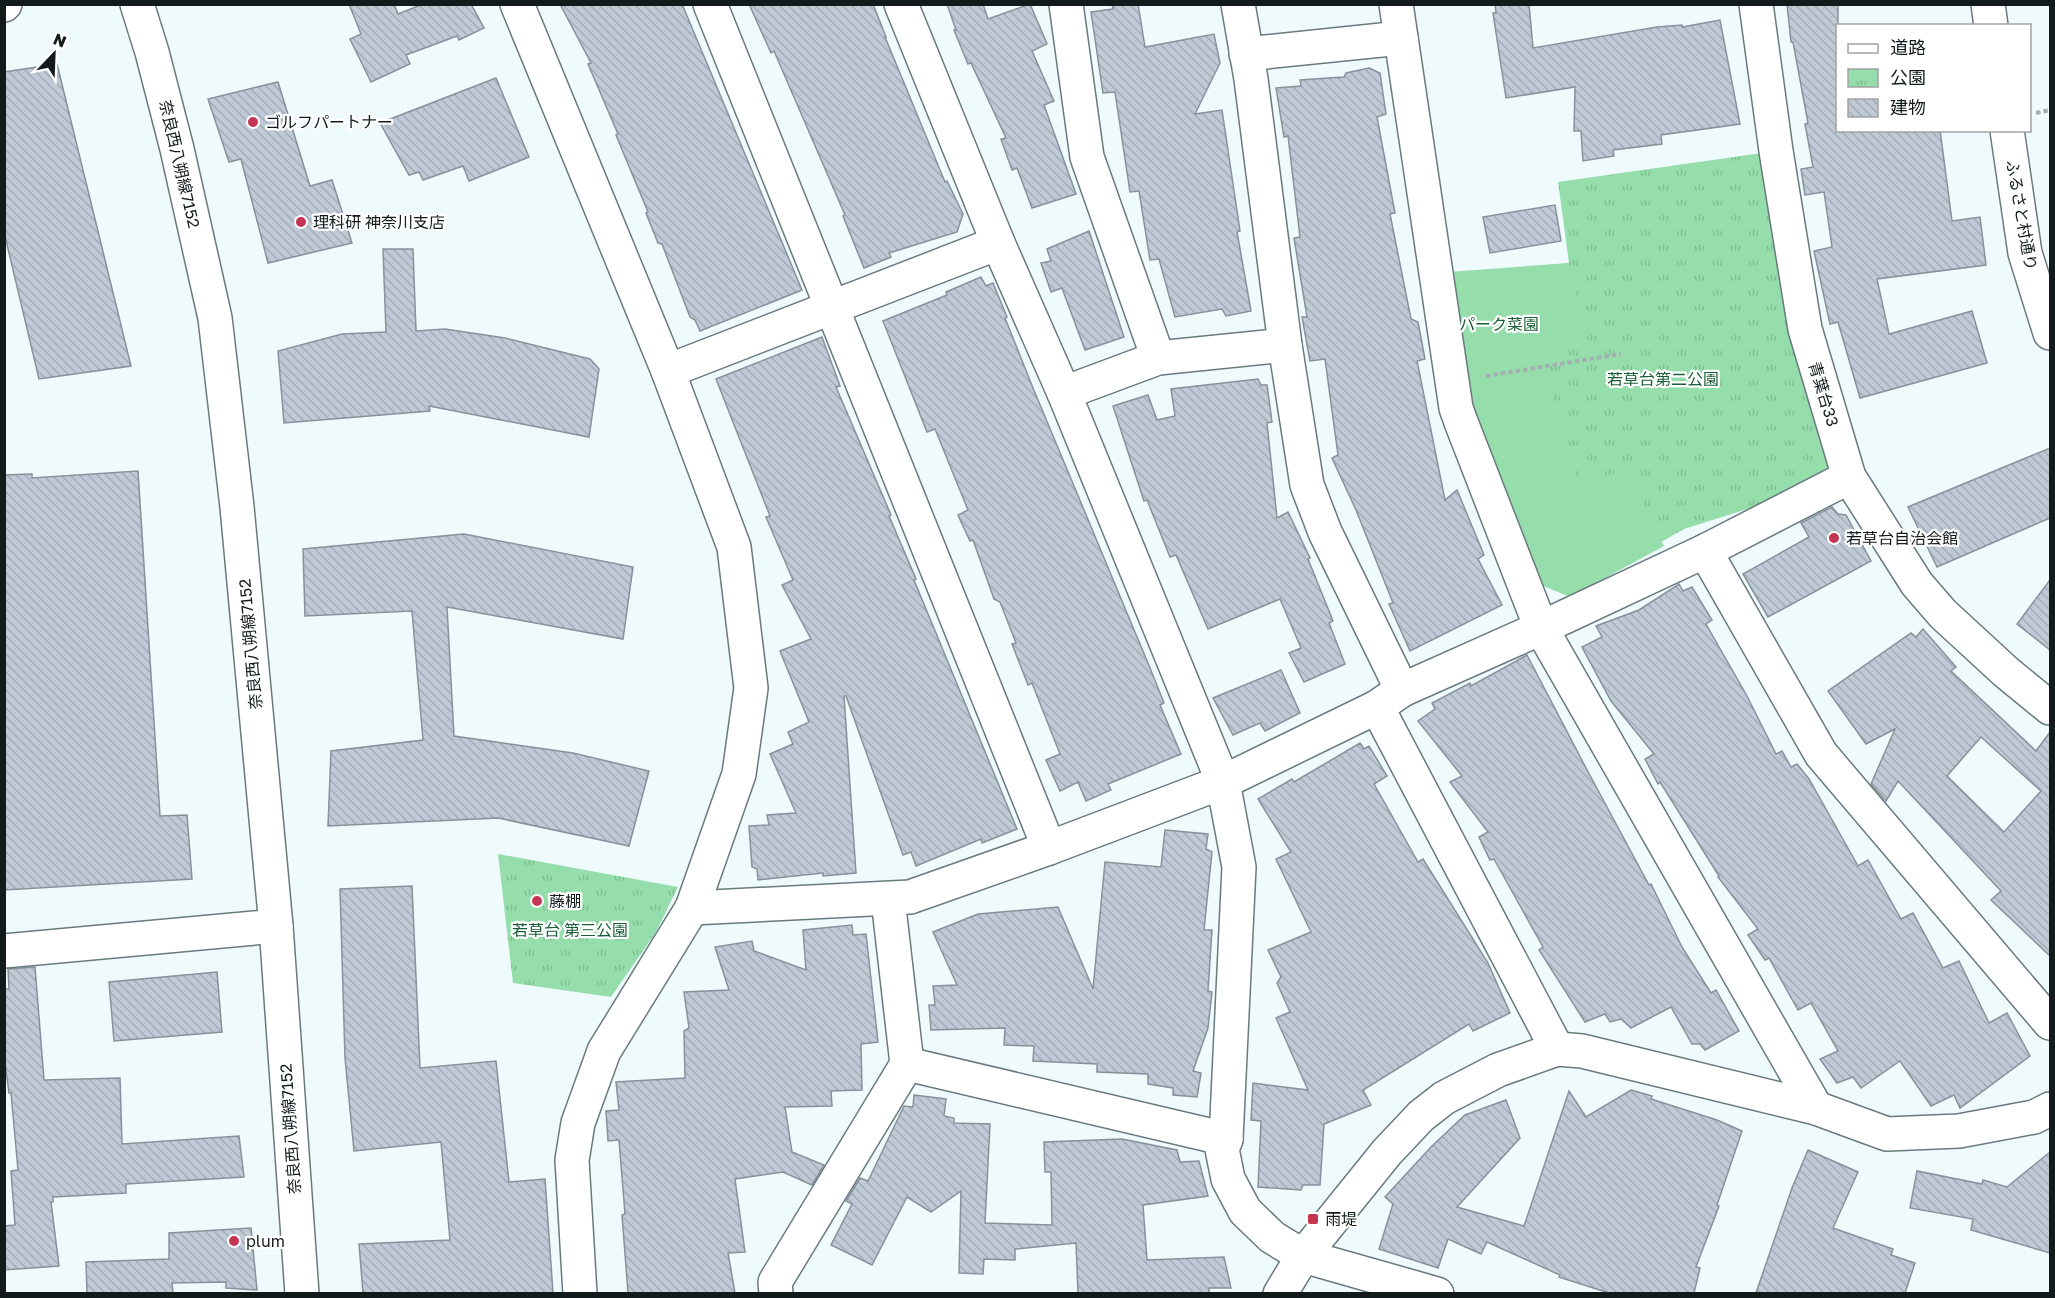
<svg xmlns="http://www.w3.org/2000/svg" width="2055" height="1298" font-family="'Golos Text','Noto Sans JP',sans-serif">
	<defs>
		<pattern id="park-tufts" width="24" height="20" patternUnits="userSpaceOnUse" patternTransform="scale(1.5)"><rect width="24" height="20" fill="#95deab"/><path d="M3 7l-1-3M5 7V3M7 7l1-3M15 17l-1-3M17 17v-4M19 17l1-3" fill="none" stroke="#80be93"/></pattern>
		<pattern id="building-back-hatch" width="6" height="6" patternUnits="userSpaceOnUse" patternTransform="scale(1.5)"><rect width="6" height="6" fill="#bfcad6"/><path d="M-1 5l2 2M0 0l6 6M5-1l2 2" fill="none" stroke="#a3adb7"/></pattern>
	</defs>
	<rect width="100%" height="100%" fill="#effafd"/>
	<g fill="url(#park-tufts)">
		<polygon points="1776,151 1849,477 1684,529 1571,594 1435,273 1569,263 1558,182"/>
		<polygon points="498,854 678,887 656,932 611,997 513,983"/>
	</g>
	<polygon fill="#95deab" points="1569,263 1584,346 1543,357 1577,483 1627,470 1664,546 1570,597 1541,585 1467,429 1435,275"/>
	<g fill="url(#building-back-hatch)" stroke="#86919c" stroke-width="1.5" fill-rule="evenodd">
		<polygon points="349,4 394,4 398,14 423,4 471,4 484,28 459,40 457,36 406,55 410,64 371,82 350,39 361,34"/>
		<polygon points="560,4 682,4 802,290 700,331 695,320 690,317 662,244 658,243 646,213 648,212 616,135 618,134 588,64 591,63"/>
		<polygon points="749,4 873,4 886,37 885,37 945,182 947,181 963,214 957,232 889,253 891,257 864,268 843,216 845,215 774,51 771,53"/>
		<polygon points="947,4 983,4 988,19 1030,4 1047,44 1032,51 1054,101 1044,105 1076,194 1032,208 1017,168 1012,170 1001,139 1006,138 971,63 968,64 954,30 956,30"/>
		<polygon points="1112,4 1138,4 1145,47 1214,34 1220,63 1195,114 1222,110 1240,231 1237,232 1251,311 1226,316 1222,309 1175,317 1159,259 1150,260 1139,191 1130,192 1115,92 1103,93 1091,12 1113,9"/>
		<polygon points="1495,4 1529,4 1533,48 1657,27 1682,25 1682,27 1720,20 1740,124 1661,135 1662,144 1613,150 1614,156 1583,161 1581,131 1574,131 1575,87 1506,98 1493,13 1496,13"/>
		<polygon points="1787,4 1838,4 1838,130 1940,130 1952,221 1980,217 1986,265 1877,279 1889,334 1972,311 1987,363 1860,398 1838,322 1830,324 1814,251 1832,247 1824,192 1805,195 1801,169 1813,167 1805,124 1808,123 1793,42 1791,42"/>
		<polygon points="57,64 131,366 39,379 4,232 4,72"/>
		<polygon points="1369,68 1380,73 1386,114 1377,117 1395,213 1390,214 1411,319 1418,322 1425,359 1417,361 1445,500 1457,490 1484,555 1478,559 1502,605 1410,651 1389,604 1393,603 1356,510 1332,458 1338,455 1325,359 1310,361 1302,317 1307,317 1294,238 1300,237 1288,136 1284,137 1276,88 1301,86 1300,80 1344,77 1346,73"/>
		<polygon points="496,78 529,157 469,181 463,166 423,180 419,172 409,175 380,123"/>
		<polygon points="278,82 310,186 332,180 352,243 268,263 241,159 229,162 208,99"/>
		<polygon points="1555,205 1561,241 1490,253 1483,217"/>
		<polygon points="1089,231 1124,337 1085,350 1062,288 1051,292 1041,263 1051,261 1047,249"/>
		<polygon points="383,249 413,249 416,331 445,329 505,338 590,359 599,369 589,437 429,406 430,411 284,423 278,351 342,334 386,332"/>
		<polygon points="981,277 986,286 993,283 1007,317 1005,318 1033,388 1150,668 1164,703 1160,705 1181,754 1108,784 1111,790 1086,801 1078,782 1060,791 1046,760 1060,754 1032,683 1028,685 1012,644 1016,643 1000,602 994,599 973,540 970,541 958,515 968,510 935,429 927,432 883,321 947,295 946,292"/>
		<polygon points="822,337 840,386 836,387 891,515 889,516 916,579 914,580 1017,829 982,843 981,839 916,866 911,852 903,855 846,696 844,696 856,873 823,876 823,873 758,880 757,869 752,867 749,826 769,825 767,815 796,813 770,754 793,744 788,732 809,722 780,651 811,639 782,585 793,580 766,517 770,516 716,379"/>
		<polygon points="1258,379 1261,385 1267,385 1272,422 1267,423 1277,518 1288,512 1310,558 1308,559 1333,621 1329,623 1345,664 1304,682 1289,653 1301,648 1280,599 1208,629 1176,555 1170,557 1147,500 1144,501 1113,406 1148,395 1157,420 1175,416 1171,389"/>
		<polygon points="2050,448 2050,518 1937,567 1908,507"/>
		<polygon points="138,471 160,816 187,815 192,879 4,890 4,475 32,474 32,478"/>
		<polygon points="1832,507 1838,514 1846,515 1871,561 1768,617 1743,574 1809,537 1801,523"/>
		<polygon points="464,534 633,567 623,639 447,607 454,736 573,753 649,771 629,846 498,818 328,826 331,751 423,740 412,611 305,616 303,549"/>
		<polygon points="2050,580 2050,650 2017,624"/>
		<polygon points="1679,584 1683,591 1692,587 1712,620 1706,624 1747,696 1776,754 1782,751 1791,767 1797,764 1809,779 1858,866 1868,860 1901,919 1913,913 1943,968 1959,961 1989,1023 2007,1013 2030,1056 1960,1108 1954,1095 1931,1106 1900,1061 1861,1088 1853,1077 1837,1083 1820,1059 1838,1051 1811,1003 1798,1010 1769,958 1765,960 1748,935 1758,929 1718,877 1719,876 1660,782 1658,784 1645,759 1654,754 1611,701 1582,647 1602,637 1596,626 1639,610"/>
		<path d="M1923,629L1956,667L1951,671L2036,751L2050,732V956L1991,900L2001,891L1898,781L1886,801L1871,784L1895,729L1866,744L1828,691L1911,633L1916,637ZM1981,737L2041,791L2004,832L1947,776Z"/>
		<polygon points="1527,655 1586,768 1649,885 1651,884 1682,947 1711,993 1716,990 1739,1031 1705,1050 1700,1044 1692,1044 1671,1007 1631,1028 1621,1019 1610,1022 1605,1014 1585,1022 1539,950 1543,947 1494,859 1490,860 1479,837 1488,832 1450,782 1462,776 1418,721 1435,709 1432,703 1470,683 1471,686"/>
		<polygon points="1281,670 1300,713 1265,731 1260,723 1233,735 1213,698"/>
		<polygon points="1360,743 1364,749 1369,746 1387,776 1374,784 1418,862 1423,859 1488,963 1510,1013 1473,1031 1469,1024 1363,1090 1371,1105 1324,1124 1320,1185 1303,1185 1301,1190 1258,1187 1261,1121 1251,1120 1253,1083 1308,1090 1276,1018 1290,1012 1277,983 1281,977 1268,950 1311,932 1276,859 1291,852 1258,799 1292,779 1294,782"/>
		<polygon points="1165,830 1208,834 1206,849 1212,852 1204,930 1212,930 1208,991 1212,992 1208,1028 1193,1071 1201,1073 1197,1097 1173,1095 1173,1088 1148,1084 1148,1074 1097,1072 1097,1064 1033,1061 1034,1046 1004,1045 1005,1028 931,1030 929,1005 935,1005 933,986 957,985 933,932 978,914 1058,907 1093,989 1105,862 1161,867"/>
		<polygon points="412,886 420,1068 496,1061 509,1182 545,1179 553,1293 363,1293 359,1244 450,1240 441,1142 354,1151 345,1058 340,889"/>
		<polygon points="852,925 853,935 866,934 878,1042 861,1044 862,1090 831,1091 832,1106 785,1107 792,1152 824,1165 812,1185 783,1172 735,1179 745,1252 728,1253 735,1293 628,1293 622,1215 625,1214 619,1140 608,1141 606,1111 619,1110 616,1082 685,1078 684,1031 689,1028 684,992 729,990 715,947 752,941 754,951 806,970 803,930"/>
		<polygon points="35,967 44,1080 120,1078 122,1144 239,1136 244,1177 126,1184 126,1193 53,1197 53,1202 51,1202 59,1266 4,1270 4,1226 15,1225 11,1171 18,1170 11,1093 9,1093 4,1055 4,989 9,989 8,969"/>
		<polygon points="217,972 222,1032 114,1041 109,982"/>
		<polygon points="1631,1090 1652,1096 1651,1099 1717,1120 1742,1131 1717,1205 1719,1206 1696,1267 1700,1268 1694,1293 1609,1293 1559,1277 1560,1275 1487,1242 1481,1254 1448,1239 1438,1268 1379,1249 1393,1204 1385,1197 1431,1147 1465,1115 1506,1100 1520,1138 1457,1207 1524,1226 1569,1091 1586,1117"/>
		<polygon points="914,1095 946,1099 944,1116 954,1118 954,1123 990,1124 985,1223 1052,1225 1051,1172 1045,1172 1044,1142 1122,1139 1177,1150 1180,1162 1199,1161 1208,1196 1143,1205 1147,1260 1224,1257 1231,1288 1209,1288 1209,1293 1078,1293 1076,1243 1015,1249 1015,1260 984,1259 983,1274 959,1273 961,1191 931,1212 907,1197 872,1265 831,1245 852,1204 846,1201 860,1178 868,1181 904,1106 913,1107"/>
		<polygon points="1808,1150 1858,1172 1833,1228 1893,1249 1891,1255 1915,1263 1905,1293 1756,1293 1792,1188"/>
		<polygon points="2050,1152 2050,1253 1971,1230 1973,1219 1910,1208 1917,1171 1982,1184 1983,1180 2007,1187"/>
		<polygon points="251,1228 257,1290 226,1288 226,1282 172,1283 173,1293 87,1293 86,1262 169,1259 169,1233"/>
	</g>
	<g fill="none" stroke-linecap="round" stroke-linejoin="round">
		<g stroke="#697a7e" stroke-width="36">
			<g id="street">
				<polyline points="517,4 668,371 734,547 751,688 739,774 692,908 604,1051 578,1123 572,1160 580,1294"/>
				<polyline points="710,4 1049,848"/>
				<polyline points="901,4 998,243 1064,393 1223,782 1239,867 1226,1139 1222,1149 1228,1179 1245,1211 1272,1237 1303,1256 1437,1294"/>
				<polyline points="1066,4 1087,157 1158,358"/>
				<polyline points="1238,4 1251,79 1285,345 1307,485 1325,532 1402,690"/>
				<polyline points="1396,4 1456,408 1461,422 1541,628 1816,1108"/>
				<polyline points="1756,4 1776,151 1805,329 1849,477 1917,584 1943,614 2006,672 2050,708"/>
				<polyline points="4,5 5,4"/>
				<polyline points="1246,54 1401,38"/>
				<polyline points="668,371 998,243"/>
				<polyline points="1064,393 1158,358 1285,345"/>
				<polyline points="1705,551 1821,754 2050,1023"/>
				<polyline points="1377,707 1557,1049"/>
				<polyline points="692,908 910,897 1049,848 1223,782 1377,707 1402,690 1541,628 1705,551 1849,477"/>
				<polyline points="4,951 276,926"/>
				<polyline points="907,1064 1226,1139"/>
				<polyline points="776,1294 775,1282 907,1064 888,899"/>
			</g>
		</g>
		<g stroke="#697a7e" stroke-width="36">
			<g id="secondary">
				<polyline points="137,4 152,52 177,149 215,318 237,507 276,926 302,1294"/>
				<polyline points="1988,4 1991,26"/>
				<polyline points="2007,130 2025,253 2050,333"/>
				<polyline points="1280,1294 1303,1256 1387,1152 1421,1116 1444,1098 1498,1070 1557,1049 1582,1051 1816,1108 1887,1134 1959,1131 2034,1117 2050,1109"/>
			</g>
		</g>
		<g stroke="#a5afb2" stroke-width="4" stroke-dasharray="4.5 3" stroke-linecap="butt">
			<polyline points="2036,113 2050,110"/>
			<polyline points="1486,376 1621,354"/>
		</g>
		<use href="#street" stroke="#fff" stroke-width="33"/>
		<use href="#secondary" stroke="#fff" stroke-width="33"/>
	</g>
	<g fill="#c53551" stroke="#fff" stroke-width="2">
		<circle cx="253" cy="122" r="6"/>
		<circle cx="301" cy="222" r="6"/>
		<circle cx="1834" cy="538" r="6"/>
		<circle cx="537" cy="901" r="6"/>
		<rect x="1307" y="1213" width="12" height="12" rx="3"/>
		<circle cx="234" cy="1241" r="6"/>
	</g>
	<g text-anchor="middle" stroke-width="4.5" stroke-linejoin="round" paint-order="stroke">
		<g font-size="16" fill="#131a1c" stroke="#fff" text-anchor="start">
			<text x="265" y="128">ゴルフパートナー</text>
			<text x="313" y="228">理科研 神奈川支店</text>
			<text x="1846" y="544">若草台自治会館</text>
			<text x="549" y="907">藤棚</text>
			<text x="1325" y="1225">雨堤</text>
			<text x="246" y="1247">plum</text>
		</g>
		<g font-size="16" fill="#131a1c" stroke="#fff">
			<text transform="translate(180 164) rotate(77)" y="6">奈良西八朔線7152</text>
			<text transform="translate(2022 215) rotate(80)" y="6">ふるさと村通り</text>
			<text transform="translate(1824 394) rotate(73)" y="6">青葉台33</text>
			<text transform="translate(250 644) rotate(-95)" y="6">奈良西八朔線7152</text>
			<text transform="translate(290 1129) rotate(-94)" y="6">奈良西八朔線7152</text>
		</g>
		<g font-size="16" fill="#195d35" stroke="#fff">
			<text x="1499" y="330">パーク菜園</text>
			<text x="1663" y="385">若草台第二公園</text>
			<text x="570" y="936">若草台 第三公園</text>
		</g>
	</g>
	<rect width="2055" height="1298" fill="none" stroke="#131a1c" stroke-width="12"/>
	<rect x="1836" y="24" width="195" height="108" fill="#ffffff" stroke="#a1a3a4" stroke-width="1.5"/>
	<rect x="1848" y="44" width="30" height="9" fill="#ffffff" stroke="#a1a3a4" stroke-width="1.5"/>
	<text x="1890" y="54" font-size="18" fill="#131a1c">道路</text>
	<rect x="1848" y="69" width="30" height="18" fill="url(#park-tufts)" stroke="#a1a3a4" stroke-width="1.5"/>
	<text x="1890" y="84" font-size="18" fill="#131a1c">公園</text>
	<rect x="1848" y="99" width="30" height="18" fill="url(#building-back-hatch)" stroke="#a1a3a4" stroke-width="1.5"/>
	<text x="1890" y="114" font-size="18" fill="#131a1c">建物</text>
	<g transform="translate(54 54) rotate(23)" stroke="#ffffff" stroke-width="4.5" paint-order="stroke">
	<path d="M0-4.5L10 22L0 15L-10 22Z" fill="#131a1c"/>
	<text y="-9" font-size="16" font-weight="bold" text-anchor="middle" fill="#131a1c">N</text>
	</g>
</svg>
